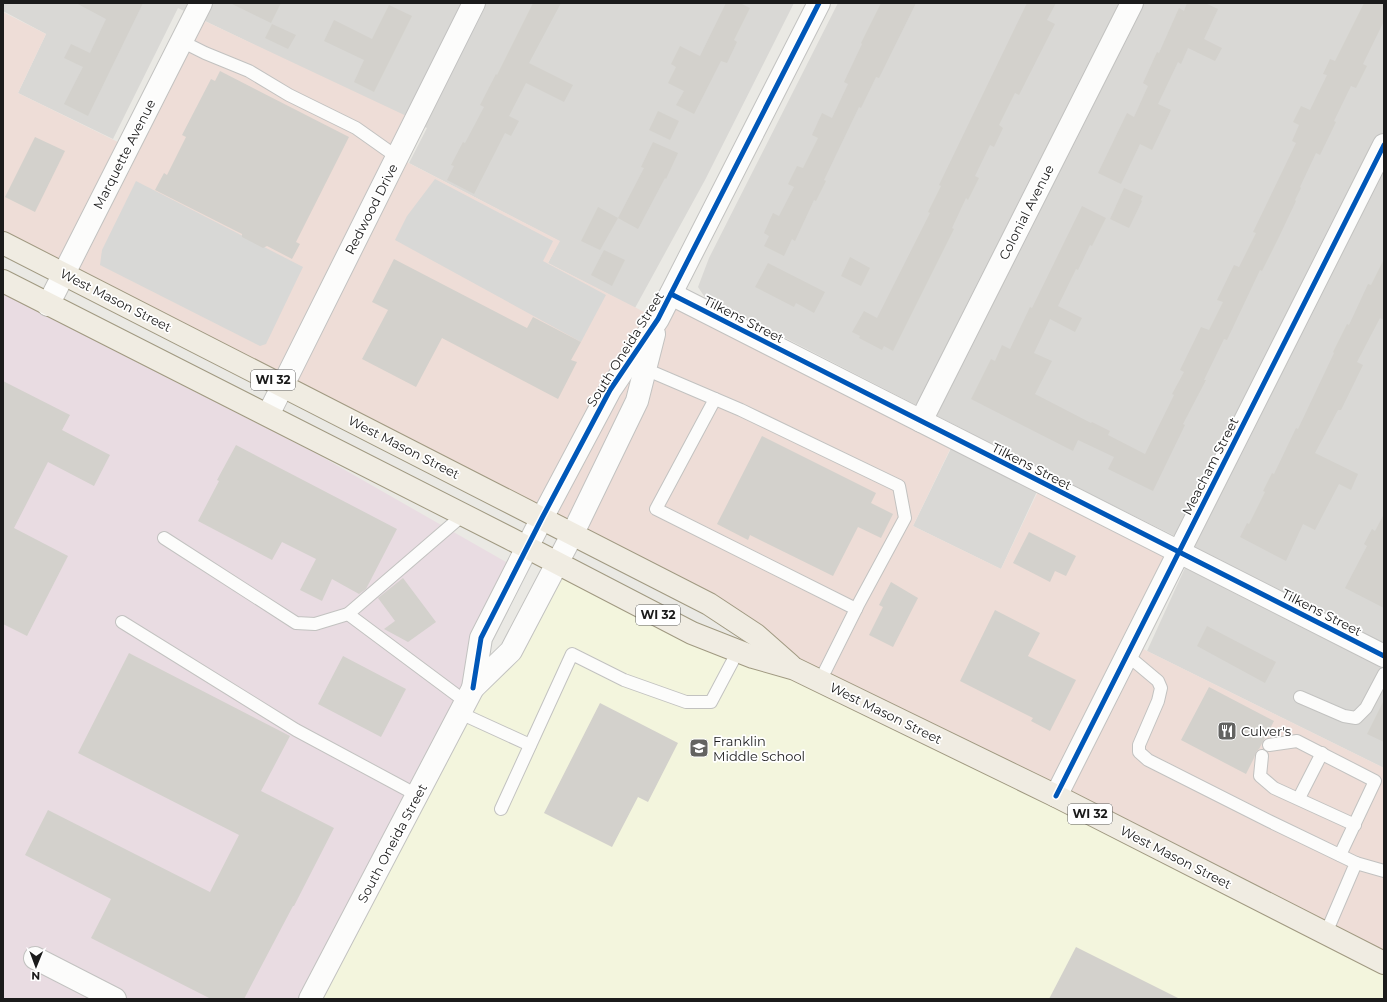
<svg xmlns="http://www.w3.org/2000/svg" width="1387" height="1002" font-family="Montserrat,sans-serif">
	<rect width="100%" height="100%" fill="#eae9e4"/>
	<g fill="#d9d8d5">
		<polygon points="3,3 794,3 705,180 635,308 548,263 559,241 409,163 427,128 178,8 113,139 18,93 46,34 3,11"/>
		<polygon points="838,3 1384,3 1384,768 1147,651 1195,546 1046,472 1001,569 913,526 961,428 758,324 706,299 698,287 709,258"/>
	</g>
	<polygon fill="#eeddd7" points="3,12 46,34 18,93 128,147 194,16 415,120 397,157 560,241 548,263 658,319 671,294 955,439 913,526 1001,569 1042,483 1179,552 1133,644 1384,768 1384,963 777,652 320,404 3,256"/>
	<polygon fill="#e9dce2" points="3,275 137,362 317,454 506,562 481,638 473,688 310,999 3,999"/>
	<polygon fill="#f3f5dd" points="557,563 710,641 1384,963 1384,999 310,999 473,688"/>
	<g fill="#d8d8d6">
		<polygon points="435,179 553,241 543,261 606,295 581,342 395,240 407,216"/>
		<polygon points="136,181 303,267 266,344 260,346 100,265 102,250"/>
	</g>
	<g fill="#d3d1cc">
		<polygon points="76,3 143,3 88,116 64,104 83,67 64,58 71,44 90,53 106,19"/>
		<polygon points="230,3 281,3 271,23"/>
		<polygon points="533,3 561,3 529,63 573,85 564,102 526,83 509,116 519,121 511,136 505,133 474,194 447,180 454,166 451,165 463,142 465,143 484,107 480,105 496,74 497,75"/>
		<polygon points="726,3 740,3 750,8 734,40 737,42 727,63 721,61 694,114 676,105 684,91 668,83 676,67 671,64 680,46 700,56"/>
		<polygon points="881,3 916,3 879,78 876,77 861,108 859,107 824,180 826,181 816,201 814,200 795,241 792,239 784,256 764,246 769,236 764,233 773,213 779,216 794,187 788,184 797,166 803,168 818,138 812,135 822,113 832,118 848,84 844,82 862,44 861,43"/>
		<polygon points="1027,3 1056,3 1047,20 1055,24 1019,95 1015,93 999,125 1003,128 994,147 990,145 975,176 979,178 968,200 966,198 952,228 954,229 893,351 884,346 882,350 859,338 860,336 852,332 864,311 877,318 930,213 928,212 941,186 939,185"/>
		<polygon points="1187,3 1205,3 1218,9 1204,39 1222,48 1215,61 1188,48 1181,64 1178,62 1158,104 1171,110 1152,150 1140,144 1121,184 1098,173 1127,113 1134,117 1148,86 1143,83 1157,52 1159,53 1179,8 1184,11"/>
		<polygon points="1364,3 1384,3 1384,21 1363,64 1367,66 1356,88 1351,86 1334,121 1336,122 1320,155 1316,153 1300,187 1301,188 1295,200 1296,201 1278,239 1262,271 1260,270 1227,340 1224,339 1204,380 1206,380 1183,424 1185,425 1153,491 1108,469 1114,457 1078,440 1073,451 971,399 991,359 995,361 1002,345 1010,349 1030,307 1032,308 1082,206 1106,218 1092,246 1090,245 1078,270 1076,269 1058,306 1082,318 1075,332 1050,319 1034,353 1052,361 1035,394 1091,423 1092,422 1110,431 1108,435 1145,454 1174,395 1172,394 1184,372 1180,370 1201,327 1209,330 1223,302 1217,300 1234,265 1239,267 1256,233 1253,232 1296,143 1292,141 1299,125 1293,122 1301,106 1310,110 1327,75 1323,74 1330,59 1335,61"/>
		<polygon points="389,5 412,16 374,92 354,82 364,60 324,41 334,20 372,39"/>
		<polygon points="272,24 296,35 288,49 265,38"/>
		<polygon points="220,71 349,137 296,242 300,244 292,259 267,246 263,248 242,237 242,234 155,190 164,173 167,175 186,137 182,135 211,79 215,81"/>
		<polygon points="658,111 679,121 670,140 649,130"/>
		<polygon points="35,137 65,151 35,212 5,197"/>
		<polygon points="653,142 678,153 666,179 665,178 638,229 618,218 644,168 641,167"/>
		<polygon points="1124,188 1143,196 1141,200 1142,201 1129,228 1110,219"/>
		<polygon points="598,207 618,218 600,250 581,241"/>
		<polygon points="604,250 625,260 612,286 591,275"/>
		<polygon points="850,257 870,268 861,286 841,276"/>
		<polygon points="394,259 527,328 533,317 581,342 571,360 577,362 558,399 442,338 416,387 362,359 388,310 372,302"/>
		<polygon points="1384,259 1384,320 1380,318 1357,362 1363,365 1341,410 1338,410 1315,453 1358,474 1351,490 1339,484 1315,530 1303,524 1286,561 1240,537 1247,523 1249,524 1265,492 1263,491 1272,473 1274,474 1296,428 1298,429 1334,353 1333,352 1347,324 1349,325 1368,284 1371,285"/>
		<polygon points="768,263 825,292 814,313 796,303 794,307 755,287"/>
		<polygon points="3,381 70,415 62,430 110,455 94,486 48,462 14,528 68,556 27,636 3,624"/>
		<polygon points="762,436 876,493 871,503 893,514 881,538 858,527 833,576 750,535 748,540 717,524"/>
		<polygon points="236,445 397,529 366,589 359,594 332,579 322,601 300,590 316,559 282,542 272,560 198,521 219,481 217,480"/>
		<polygon points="1384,514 1384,608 1345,588 1367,546 1364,544 1372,529 1375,531"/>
		<polygon points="1029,532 1076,556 1066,576 1055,571 1050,582 1013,563"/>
		<polygon points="403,578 436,622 408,642 384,629 395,621 378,598"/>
		<polygon points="891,582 918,598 893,647 869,635 883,607 879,605"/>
		<polygon points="995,610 1040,633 1028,656 1076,680 1050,731 1031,721 1033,718 960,681"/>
		<polygon points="1207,626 1276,662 1265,683 1197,646"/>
		<polygon points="129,653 290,736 261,791 334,828 294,906 293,906 244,999 211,999 91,938 111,899 25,855 48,810 210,892 239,835 78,753"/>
		<polygon points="343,656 406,689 381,737 318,704"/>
		<polygon points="1209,687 1274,721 1259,749 1256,752 1254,758 1246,774 1181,740"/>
		<polygon points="1384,700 1384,742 1367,734"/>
		<polygon points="600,703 678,743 648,802 638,797 612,847 544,813"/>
		<polygon points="1076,947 1180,999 1049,999"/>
	</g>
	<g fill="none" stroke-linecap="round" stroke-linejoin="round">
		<g stroke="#c2c2c0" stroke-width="14">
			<g id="service">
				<polyline points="181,41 205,53 249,71 289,95 356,128 397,157"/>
				<polyline points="645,369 741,410 899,486 905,518 858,605 820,681"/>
				<polyline points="715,399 656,509 856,609"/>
				<polyline points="164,538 296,623 315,624 348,614 463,515"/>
				<polyline points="348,614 466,702"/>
				<polyline points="122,622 296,730 417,795"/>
				<polyline points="1127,655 1158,681 1161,688 1158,701 1139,745 1139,752 1148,760 1269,821 1356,863 1326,933"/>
				<polyline points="1300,697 1344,716 1356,718 1366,708 1384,674"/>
				<polyline points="460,713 530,745"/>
				<polyline points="1269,745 1297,741 1375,781 1340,855"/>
				<polyline points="1262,756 1260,776 1274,788 1355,825"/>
				<polyline points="1299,798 1322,753"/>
				<polyline points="501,809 572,654 624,680 686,702 711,702 738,651"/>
				<polyline points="1356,863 1384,871"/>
			</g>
		</g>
		<g stroke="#c2c2c0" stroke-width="24">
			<g id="minor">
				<polyline points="671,294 1384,656"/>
				<polyline points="48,305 201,3"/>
				<polyline points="268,415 474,3"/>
				<polyline points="921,421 1132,3"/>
				<polyline points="1056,796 1384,145"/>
				<polyline points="35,958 115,999"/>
			</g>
		</g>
		<g stroke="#c2c2c0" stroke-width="24">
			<g id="tertiary">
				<polyline points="473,688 481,638 542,518 610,390 658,319 819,3"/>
				<polyline points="310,999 473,688 511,651 573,533 637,401 654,334"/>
			</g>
		</g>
		<g stroke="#a09981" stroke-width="24">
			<g id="primary">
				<polyline points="3,243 709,604 756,635 790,665"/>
				<polyline points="3,281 509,538 692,633 753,657 795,669 1056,796 1384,963"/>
			</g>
		</g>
		<use href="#service" stroke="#fcfcfb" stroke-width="12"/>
		<use href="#minor" stroke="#fcfcfb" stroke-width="22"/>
		<use href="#tertiary" stroke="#fcfcfb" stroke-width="22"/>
		<use href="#primary" stroke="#f0ece2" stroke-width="22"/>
		<g stroke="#fff" stroke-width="8">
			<g id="cycleway">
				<polyline points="671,294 1384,656"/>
				<polyline points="473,688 481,638 542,518 610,390 658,319 819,3"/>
				<polyline points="1056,796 1384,145"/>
			</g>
		</g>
		<use href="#cycleway" stroke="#0057b8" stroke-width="5"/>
	</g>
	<defs>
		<g id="restaurant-square" transform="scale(1)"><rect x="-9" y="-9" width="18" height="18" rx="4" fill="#636361" stroke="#fff"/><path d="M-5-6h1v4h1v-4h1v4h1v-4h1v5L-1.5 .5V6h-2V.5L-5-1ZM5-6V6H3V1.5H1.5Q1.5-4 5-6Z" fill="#fff"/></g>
		<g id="school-square" transform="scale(1)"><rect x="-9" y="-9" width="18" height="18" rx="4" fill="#636361" stroke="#fff"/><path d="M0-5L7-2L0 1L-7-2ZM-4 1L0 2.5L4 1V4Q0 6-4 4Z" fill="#fff"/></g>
	</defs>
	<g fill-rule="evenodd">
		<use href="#restaurant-square" x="1227" y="731"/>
		<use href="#school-square" x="699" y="748"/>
	</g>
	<g text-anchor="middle" stroke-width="3.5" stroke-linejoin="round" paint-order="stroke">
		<g fill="#fff" stroke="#5f5f5f" stroke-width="1">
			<rect x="251" y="370" width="44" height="20" rx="3"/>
			<rect x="636" y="605" width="44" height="20" rx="3"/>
			<rect x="1068" y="804" width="44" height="20" rx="3"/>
		</g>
		<g font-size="12" font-weight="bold" fill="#1b1b1b">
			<text x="273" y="384">WI 32</text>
			<text x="658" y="619">WI 32</text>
			<text x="1090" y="818">WI 32</text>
		</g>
		<g font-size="13" fill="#1b1b1b" stroke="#fff">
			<text transform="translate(124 154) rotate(-63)" y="5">Marquette Avenue</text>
			<text transform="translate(371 209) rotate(-63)" y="5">Redwood Drive</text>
			<text transform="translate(1026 212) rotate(-63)" y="5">Colonial Avenue</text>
			<text transform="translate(116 300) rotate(27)" y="5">West Mason Street</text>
			<text transform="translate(744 319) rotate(27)" y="5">Tilkens Street</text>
			<text transform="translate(625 349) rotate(-58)" y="5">South Oneida Street</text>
			<text transform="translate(404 447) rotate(27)" y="5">West Mason Street</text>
			<text transform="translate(1032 466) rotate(27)" y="5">Tilkens Street</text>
			<text transform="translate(1210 466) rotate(-63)" y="5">Meacham Street</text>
			<text transform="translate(1322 612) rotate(27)" y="5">Tilkens Street</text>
			<text transform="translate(886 713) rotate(26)" y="5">West Mason Street</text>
			<text transform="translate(392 843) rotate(-62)" y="5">South Oneida Street</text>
			<text transform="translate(1176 857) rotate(27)" y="5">West Mason Street</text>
		</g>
		<g font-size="13" fill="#1b1b1b" stroke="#fff" text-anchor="start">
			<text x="1241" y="736">Culver's</text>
			<text x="713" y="746">Franklin<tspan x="713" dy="15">Middle School</tspan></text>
		</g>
	</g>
	<rect width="1387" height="1002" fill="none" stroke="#1b1b1b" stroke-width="8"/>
	<g transform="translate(36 966) rotate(181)" stroke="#ffffff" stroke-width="3" paint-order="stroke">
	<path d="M0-3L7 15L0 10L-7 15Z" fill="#1b1b1b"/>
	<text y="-6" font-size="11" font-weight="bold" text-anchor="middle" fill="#1b1b1b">N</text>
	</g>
</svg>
